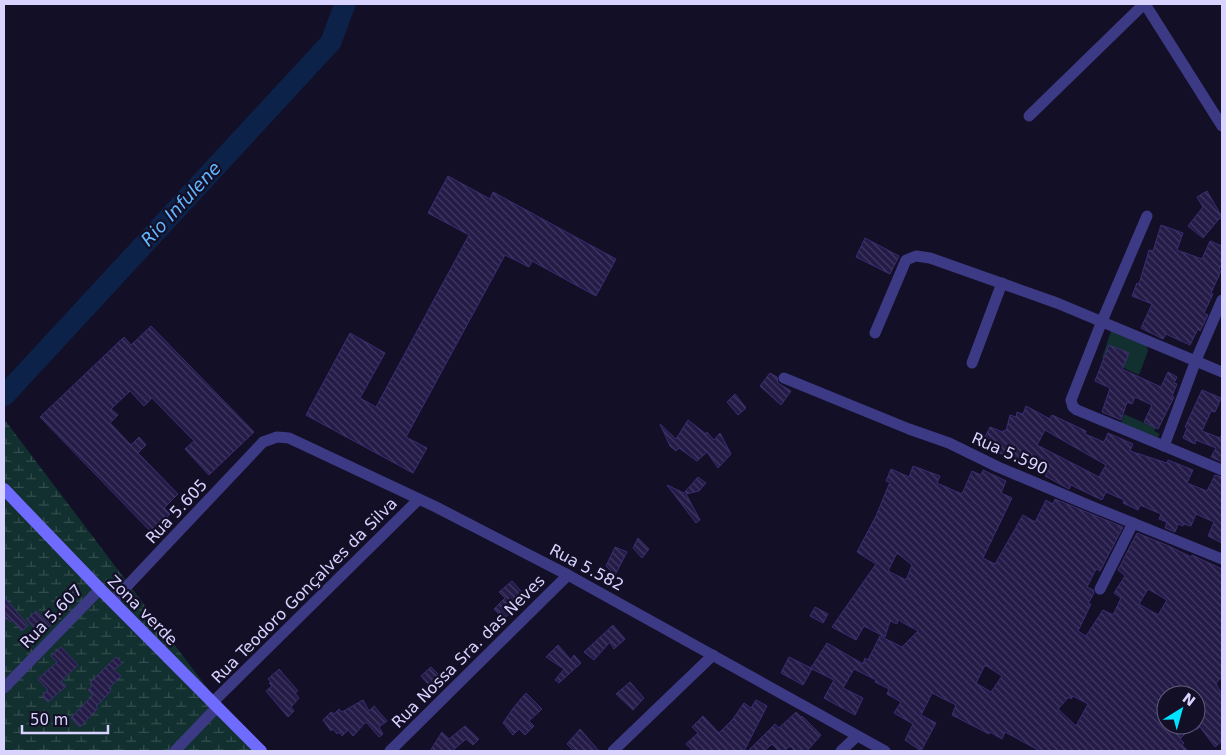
<svg xmlns="http://www.w3.org/2000/svg" width="1226" height="755" font-family="'DejaVu Sans',sans-serif">
	<defs>
		<pattern id="wetland-marsh" width="20" height="14" patternUnits="userSpaceOnUse" patternTransform="scale(1.25)"><rect width="20" height="14" fill="#12302f"/><path d="M1 5h8M5 5V1M11 12h8M15 12V8" fill="none" stroke="#344d4e"/></pattern>
		<pattern id="building-back-hatch" width="6" height="6" patternUnits="userSpaceOnUse" patternTransform="scale(1.25)"><rect width="6" height="6" fill="#241b47"/><path d="M-1 5l2 2M0 0l6 6M5-1l2 2" fill="none" stroke="#433b63"/></pattern>
	</defs>
	<rect width="100%" height="100%" fill="#130f26"/>
	<g fill="#12302f">
		<polygon points="1111,331 1147,344 1148,351 1139,375 1102,358"/>
		<polygon points="1124,414 1156,428 1154,431 1160,434 1157,439 1120,426"/>
	</g>
	<polygon fill="url(#wetland-marsh)" points="4,419 220,705 254,751 4,751"/>
	<g fill="none" stroke-linecap="round" stroke-linejoin="round">
		<polyline stroke="#0c2248" stroke-width="21" points="4,396 331,42 345,4"/>
	</g>
	<g fill="url(#building-back-hatch)" stroke="#3b2d73" fill-rule="evenodd">
		<polygon points="448,176 490,199 493,192 616,259 596,296 532,261 529,267 505,255 406,437 427,448 413,473 306,415 350,333 385,353 360,398 376,407 469,235 428,213"/>
		<polygon points="1207,191 1222,217 1218,220 1203,238 1188,226 1203,207 1197,197"/>
		<polygon points="1161,225 1183,233 1177,250 1202,259 1210,241 1222,246 1222,263 1219,270 1221,271 1211,293 1213,294 1204,313 1208,315 1200,331 1198,329 1190,345 1166,334 1163,339 1141,328 1152,304 1132,296 1137,283 1139,284 1149,250 1153,251"/>
		<polygon points="865,238 899,256 890,274 856,257"/>
		<polygon points="151,326 254,432 209,475 185,449 194,441 152,398 144,406 130,391 111,409 118,415 110,423 131,445 139,437 146,445 138,453 178,494 164,508 170,514 151,532 40,417 124,337 131,345"/>
		<polygon points="1109,345 1129,353 1122,369 1161,387 1168,372 1177,377 1174,383 1177,384 1172,396 1174,397 1158,429 1144,422 1152,405 1135,397 1132,404 1127,402 1121,420 1102,412 1110,388 1095,381"/>
		<polygon points="770,373 777,377 778,383 791,391 781,405 760,386"/>
		<polygon points="1202,390 1221,398 1215,412 1211,411 1202,431 1220,438 1222,434 1222,462 1211,457 1216,448 1196,440 1195,444 1183,438 1187,428 1185,427"/>
		<polygon points="735,394 746,408 738,415 727,402"/>
		<path d="M1026,406L1050,419L1052,415L1086,431L1085,434L1104,442L1108,433L1133,444L1130,451L1167,463L1168,460L1193,470L1187,483L1207,491L1215,475L1222,477V543L1208,536L1214,522L1196,514L1191,526L1183,524V526L1178,524L1175,532L1165,528L1167,522L1159,519L1161,514L1140,505L1138,510L1123,503L1124,500L1106,492L1102,500L1071,485L1069,489L1045,476L1048,471L1024,460L1023,464L987,447L990,440L985,437L990,427L1003,432L1004,430L1006,431L1010,415L1016,417L1017,412L1023,414ZM1045,430L1106,465L1099,477L1037,445Z"/>
		<polygon points="688,420 706,434 707,432 714,440 720,433 731,454 718,468 707,452 697,461 679,448 676,451 670,446 660,424 676,439"/>
		<path d="M913,466L940,476L937,483L962,494L972,471L981,475L983,470L1006,481L1001,493L1012,498L983,558L995,564L1023,515L1035,522L1046,500L1053,504L1055,499L1123,527L1100,571L1096,569L1087,587L1093,590L1094,593L1088,604H1091L1078,631L1086,636L1103,610L1113,615L1121,598L1114,593L1125,576L1118,570L1137,533L1169,546L1191,557L1192,555L1222,569V677L1216,683L1222,695V741L1215,747L1200,727L1196,730V695H1166V707L1160,711L1166,717V725H1194L1180,739L1184,743L1182,745L1188,751H1040L1005,732L1002,739L990,732L989,734L952,715L956,705L932,693L921,715L936,723L921,751L905,740L913,724L894,713L901,702L887,694L889,689L875,682L876,680L854,669L843,688L863,698L855,715L824,698L834,680L812,669L803,685L781,673L789,657L811,668L827,643L863,664L865,658L868,660L880,636L902,647L918,631L898,620L897,624L890,621L885,637L864,626L856,640L832,627L876,564L857,552L876,516L890,482L886,481L891,469L909,477ZM897,553L912,565L906,580L888,571ZM1148,589L1167,600L1158,615L1139,604ZM985,665L1002,676L991,692L976,683ZM1073,696L1088,704L1076,726L1058,709L1069,697L1071,699Z"/>
		<polygon points="698,477 706,483 699,491 686,494 700,520 696,523 667,485 684,493"/>
		<polygon points="638,538 649,549 642,558 633,548"/>
		<polygon points="615,547 627,552 615,575 606,566"/>
		<polygon points="512,581 527,598 504,619 494,609 505,598 499,592"/>
		<polygon points="4,597 28,625 22,631 12,620 10,622 4,614"/>
		<polygon points="815,607 828,614 823,623 810,616"/>
		<polygon points="36,611 51,625 41,635 27,620"/>
		<polygon points="613,625 625,639 614,649 610,642 594,660 584,652"/>
		<polygon points="558,645 571,660 574,655 581,663 559,683 555,680 564,669 546,657"/>
		<polygon points="61,647 78,665 61,681 66,686 48,702 42,696 48,690 38,679 57,662 51,656"/>
		<polygon points="116,657 122,663 114,670 121,676 109,688 111,691 96,706 98,708 80,727 71,718 93,695 88,690 92,686 90,683"/>
		<polygon points="431,667 446,682 435,692 421,676"/>
		<polygon points="279,669 298,691 295,693 299,698 291,707 294,711 288,717 266,691 272,686 269,683 271,682 268,679"/>
		<polygon points="630,682 644,698 633,710 616,694"/>
		<polygon points="526,693 542,709 529,721 534,726 525,735 519,729 513,735 503,723 514,707"/>
		<polygon points="363,700 369,711 374,706 387,721 379,727 383,734 379,737 366,722 353,736 348,730 342,736 339,732 337,734 333,729 331,731 323,720 331,712 334,714 339,709 342,712"/>
		<polygon points="756,700 767,706 744,751 693,751 686,744 698,733 692,727 703,716 719,733 733,719 744,703 751,708"/>
		<polygon points="796,712 801,717 802,716 821,735 807,751 795,751 790,746 784,751 779,751 772,744 764,751 748,751 775,724 779,728"/>
		<polygon points="465,726 479,739 473,745 466,739 452,751 430,751 442,732 449,739"/>
		<polygon points="580,729 599,751 574,751 567,744"/>
	</g>
	<g fill="none" stroke-linecap="round" stroke-linejoin="round">
		<g stroke="#3d3a85" stroke-width="11">
			<polyline points="1145,4 1222,126"/>
			<polyline points="1029,116 1144,4"/>
			<polyline points="1147,216 1102,321 1071,400 1073,407 1077,410 1222,470"/>
			<polyline points="875,333 906,260 916,256 930,258 1057,303 1222,372"/>
			<polyline points="972,363 1002,283"/>
			<polyline points="784,378 909,429 949,443 998,467 1093,507 1222,559"/>
			<polyline points="1164,446 1196,360 1222,300"/>
			<polyline points="1100,589 1133,523"/>
			<polyline points="112,602 263,442 277,437 289,438 436,507 568,575 885,751"/>
			<polyline points="4,688 100,589"/>
			<polyline points="212,703 418,500"/>
			<polyline points="175,751 217,707"/>
			<polyline points="390,751 568,575"/>
			<polyline points="613,751 713,655"/>
			<polyline points="841,751 857,736"/>
		</g>
		<polyline stroke="#6f6bff" stroke-width="12" points="4,489 100,589 261,751"/>
	</g>
	<g text-anchor="middle" stroke-width="4.5" stroke-linejoin="round" paint-order="stroke">
		<g font-size="16" fill="#d9d4ff" stroke="#130f26">
			<text transform="translate(1010 453) rotate(24)" y="6">Rua 5.590</text>
			<text transform="translate(176 511) rotate(-47)" y="6">Rua 5.605</text>
			<text transform="translate(587 567) rotate(28)" y="6">Rua 5.582</text>
			<text transform="translate(304 590) rotate(-45)" y="6">Rua Teodoro Gonçalves da Silva</text>
			<text transform="translate(143 610) rotate(45)" y="6">Zona verde</text>
			<text transform="translate(51 616) rotate(-46)" y="6">Rua 5.607</text>
			<text transform="translate(468 651) rotate(-45)" y="6">Rua Nossa Sra. das Neves</text>
		</g>
		<g font-size="18" font-style="italic" fill="#62b6ff" stroke="#130f26">
			<text transform="translate(181 204) rotate(-47)" y="6">Rio Infulene</text>
		</g>
	</g>
	<rect width="1226" height="755" fill="none" stroke="#d9d4ff" stroke-width="10"/>
	<g transform="translate(1181 710) rotate(37)"><circle r="24" fill="#130f26" stroke="#625e7d"/>
	<path d="M0-4L9 19L0 12L-9 19Z" fill="#00e5ff"/>
	<text y="-8" font-size="14" font-weight="bold" text-anchor="middle" fill="#d9d4ff">N</text>
	</g>
	<path d="M22 725v8h86v-8" fill="none" stroke="#d9d4ff" stroke-width="2.5"/>
	<text x="30" y="725" font-size="15" fill="#d9d4ff" stroke="#130f26" stroke-width="4" paint-order="stroke">50 m</text>
</svg>
